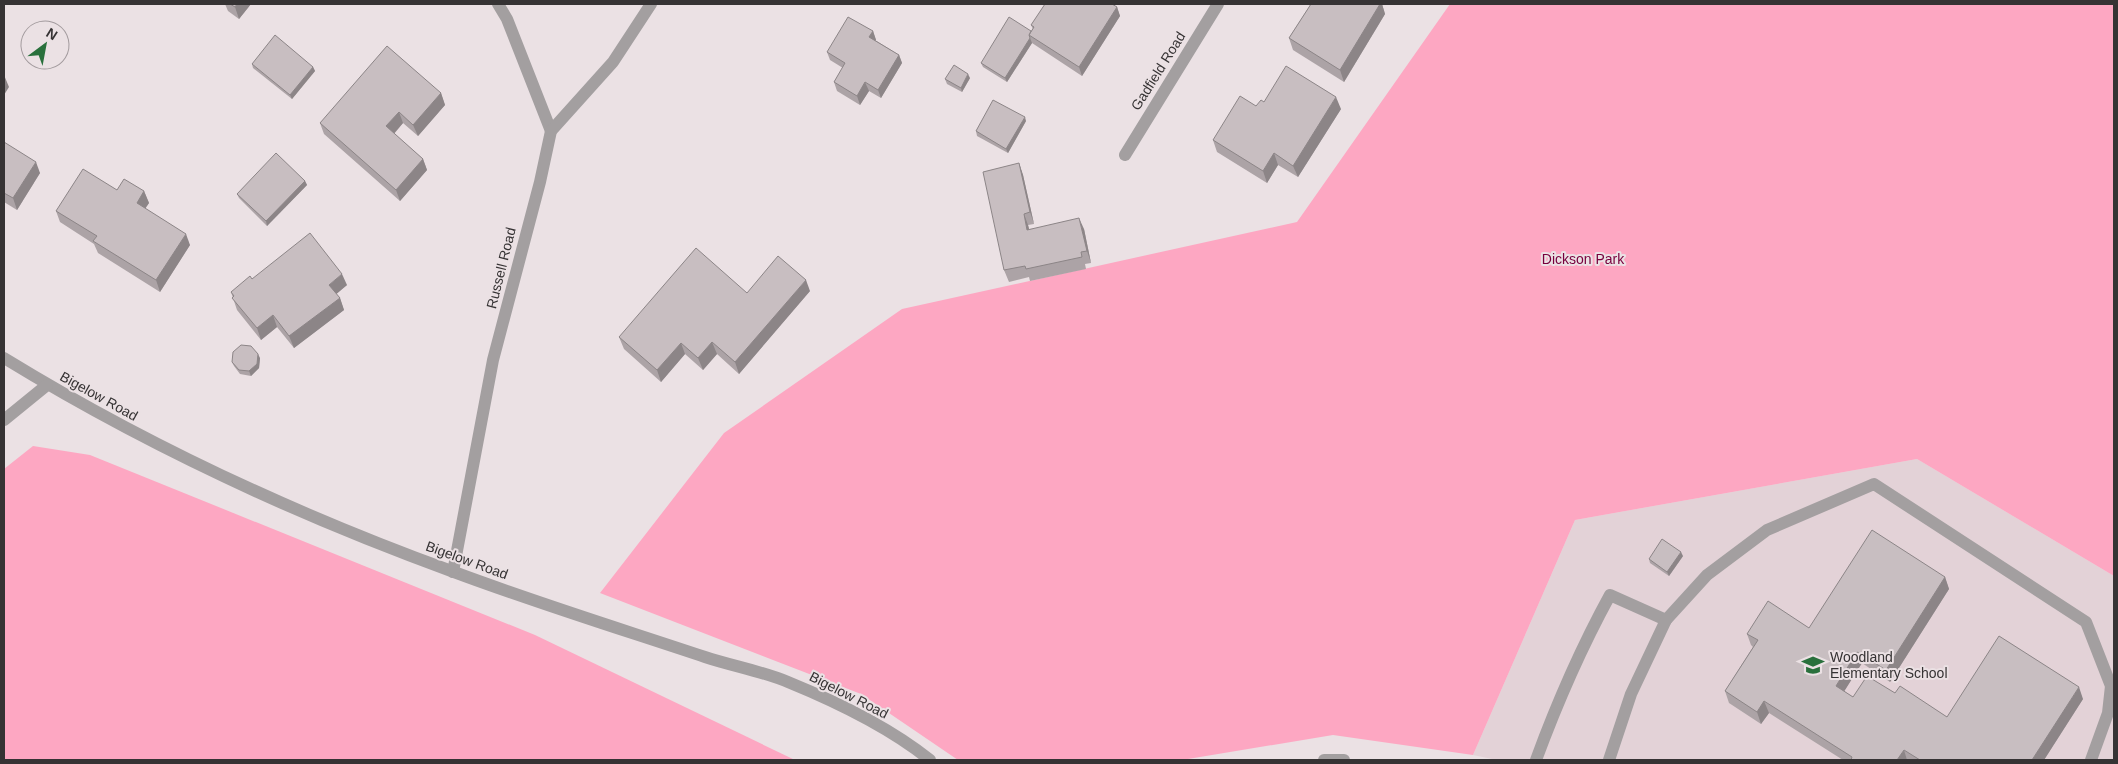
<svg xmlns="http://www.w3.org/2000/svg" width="2118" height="764" font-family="Arial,sans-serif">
	<rect width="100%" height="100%" fill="#ebe1e4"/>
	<polygon fill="#e3d2d7" points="1917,459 2114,576 2114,760 1497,760 1473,755 1575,520"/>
	<g fill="#fda7c2">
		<polygon points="1450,4 2114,4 2114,576 1917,459 1575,520 1473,755 1333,735 1182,760 958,760 861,694 600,593 724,433 902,309 1297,222"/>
		<polygon points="33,446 90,455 535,635 795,760 4,760 4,469"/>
	</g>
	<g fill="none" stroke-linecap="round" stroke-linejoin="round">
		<g stroke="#a39fa0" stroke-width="12">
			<path d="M1536,760C1557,703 1581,648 1610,595L1666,620"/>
			<polyline points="1609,760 1631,694 1666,620 1707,575 1767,530 1874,484 2086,622 2111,686 2108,713 2091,760"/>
		</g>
		<g stroke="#a39fa0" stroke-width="12">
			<polyline points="498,4 507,19 551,131"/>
			<polyline points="1125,155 1218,4"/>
			<path d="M4,358C146,445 297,515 454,572C537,603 621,629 705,657C732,666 762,671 788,682C837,702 889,727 930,760"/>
			<polyline points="4,420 47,385"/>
			<polyline points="453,572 493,360 540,182 551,131 613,62 651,4"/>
			<polyline points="1324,760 1344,760"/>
		</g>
	</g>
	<g fill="#aca3a6">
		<polygon points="225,4 251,4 239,19 228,11"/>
		<polygon points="1311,4 1382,4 1385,14 1344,82 1293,50 1289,38"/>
		<polygon points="1117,7 1120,16 1082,76 1032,43 1007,82 983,67 981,63 1031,31 1033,29 1031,25"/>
		<polygon points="873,31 876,40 875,40 899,55 902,63 881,98 869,91 860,105 837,91 834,82 843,68 830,60 827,52"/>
		<polygon points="252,64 313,67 315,71 292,99 253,68"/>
		<polygon points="970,78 962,92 947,84 945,79"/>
		<polygon points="441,93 445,105 418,136 403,123 394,134 423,159 427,170 400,201 324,134 320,123"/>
		<polygon points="1264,102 1341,109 1298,177 1278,165 1267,183 1217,152 1213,140 1256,106"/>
		<polygon points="1026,121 1008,153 977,136 976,131"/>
		<polygon points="4,142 40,173 17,210 4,202"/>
		<polygon points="1019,163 1023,175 1034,224 1028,225 1029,229 1084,229 1091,263 1085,264 1086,269 1030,281 1029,277 1009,282 1004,270"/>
		<polygon points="305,181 307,185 267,226 239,198 237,194"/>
		<polygon points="117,190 144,191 149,203 145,208 190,245 160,292 98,253 94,244 60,222 56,211"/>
		<polygon points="252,279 347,285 336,294 340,298 344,310 294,348 277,327 261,340 237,310 231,292"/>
		<polygon points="810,291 739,374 717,354 703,370 685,354 661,382 624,349 619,337 747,293"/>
		<polygon points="260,358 259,368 251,376 240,374 234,366 232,362"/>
		<polygon points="1683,556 1669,576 1650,563 1649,559"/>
		<polygon points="1945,577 1949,589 1890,682 1862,663 1844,691 1853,697 1895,693 1947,717 2083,699 2044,760 1843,760 1769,713 1761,724 1729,703 1725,691 1753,647 1751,645 1747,634 1809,628"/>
	</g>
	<g fill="#8c8587">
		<polygon points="237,4 251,4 239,19 235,7"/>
		<polygon points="1380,4 1382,4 1385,14 1344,82 1340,70"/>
		<polygon points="1117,7 1120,16 1082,76 1079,67"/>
		<polygon points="873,31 876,40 872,45 869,37"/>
		<polygon points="1030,38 1032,43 1007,82 1005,78"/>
		<polygon points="899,55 902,63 881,98 878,90"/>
		<polygon points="313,67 315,71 292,99 290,95"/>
		<polygon points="968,74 970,78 962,92 961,88"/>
		<polygon points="4,75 9,87 4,95"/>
		<polygon points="865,82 869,91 860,105 857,96"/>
		<polygon points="441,93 445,105 418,136 413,125"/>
		<polygon points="1336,97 1341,109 1298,177 1293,166"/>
		<polygon points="399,112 403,123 390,138 386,126"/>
		<polygon points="1025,117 1026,121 1008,153 1006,149"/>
		<polygon points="1274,153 1278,165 1267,183 1263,171"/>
		<polygon points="423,159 427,170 400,201 396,190"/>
		<polygon points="36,162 40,173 17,210 13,198"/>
		<polygon points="1019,163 1023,175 1034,224 1030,212"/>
		<polygon points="305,181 307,185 267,226 266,221"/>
		<polygon points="144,191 149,203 141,215 137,203"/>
		<polygon points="1024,214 1028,225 1032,241 1027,230"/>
		<polygon points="1079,218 1084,229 1091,263 1087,251"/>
		<polygon points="186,234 190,245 160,292 156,280"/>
		<polygon points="342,274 347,285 334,296 329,285"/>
		<polygon points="806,280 810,291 739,374 735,362"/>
		<polygon points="340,298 344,310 294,348 289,336"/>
		<polygon points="273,315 277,327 261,340 257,328"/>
		<polygon points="712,342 717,354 703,370 698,358"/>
		<polygon points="681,343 685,354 661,382 657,370"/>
		<polygon points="258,354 260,358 259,368 251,376 249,371"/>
		<polygon points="1681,552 1683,556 1669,576 1667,572"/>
		<polygon points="1945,577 1949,589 1890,682 1886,670"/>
		<polygon points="1857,652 1862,663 1840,698 1836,686"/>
		<polygon points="2079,687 2083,699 2044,760 2032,760"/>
		<polygon points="1764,701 1769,713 1761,724 1757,712"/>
		<polygon points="1904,750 1907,760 1897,760"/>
	</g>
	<g fill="#c8bec1" stroke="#8c8587">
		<polygon points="230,4 237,4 235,7"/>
		<polygon points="1045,4 1112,4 1117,7 1079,67 1029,35 1034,27 1031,25"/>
		<polygon points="1311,4 1380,4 1340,70 1289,38"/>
		<polygon points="848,17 873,31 869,37 899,55 878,90 865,82 857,96 834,82 845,63 827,52"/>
		<polygon points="1009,17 1031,31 1029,35 1030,38 1005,78 981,63"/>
		<polygon points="275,35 313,67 290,95 252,64"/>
		<polygon points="387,46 441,93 413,125 399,112 386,126 423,159 396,190 320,123"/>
		<polygon points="954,65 968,74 961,88 945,79"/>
		<polygon points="1286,66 1336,97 1293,166 1274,153 1263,171 1213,140 1240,96 1256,106 1261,100 1264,102"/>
		<polygon points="993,100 1025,117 1006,149 976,131"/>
		<polygon points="4,142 36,162 13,198 4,193"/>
		<polygon points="276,153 305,181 266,221 237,194"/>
		<polygon points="1019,163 1030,212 1024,214 1027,230 1079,218 1087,251 1081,252 1082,257 1026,269 1025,266 1004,270 983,172"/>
		<polygon points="83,169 117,190 124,179 144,191 137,203 186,234 156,280 93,241 97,236 56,211"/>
		<polygon points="310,233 342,274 329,285 340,298 289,336 273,315 257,328 232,298 234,296 231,292 250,276 252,279"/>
		<polygon points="696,248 747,293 778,256 806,280 735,362 712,342 698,358 681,343 657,370 619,337"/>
		<polygon points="241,345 251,346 258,354 257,364 249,371 239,370 232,362 233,352"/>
		<polygon points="1872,530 1945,577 1886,670 1857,652 1836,686 1853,697 1867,676 1895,693 1900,686 1947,717 1999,636 2079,687 2032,760 1920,760 1904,750 1897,760 1851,760 1852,757 1764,701 1757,712 1725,691 1758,640 1747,634 1768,601 1809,628"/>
		<polygon points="1662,539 1681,552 1667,572 1649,559"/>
	</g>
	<defs>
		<g id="school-bare" transform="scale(1.725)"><path d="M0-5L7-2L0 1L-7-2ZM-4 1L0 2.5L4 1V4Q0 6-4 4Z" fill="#29703c" stroke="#ebe1e4" stroke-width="2.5" paint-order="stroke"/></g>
	</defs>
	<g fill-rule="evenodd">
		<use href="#school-bare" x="1813" y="665"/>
	</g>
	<g text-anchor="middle" stroke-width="4" stroke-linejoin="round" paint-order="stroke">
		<g font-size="14" fill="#363334" stroke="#ebe1e4">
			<text transform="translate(1158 71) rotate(-58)" y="5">Gadfield Road</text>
			<text transform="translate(501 268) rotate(-76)" y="5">Russell Road</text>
			<text transform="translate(99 396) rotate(29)" y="5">Bigelow Road</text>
			<text transform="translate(467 560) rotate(20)" y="5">Bigelow Road</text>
			<text transform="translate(849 695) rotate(27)" y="5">Bigelow Road</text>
		</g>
		<g font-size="14" fill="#77003d" stroke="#ebe1e4">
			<text x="1583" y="264">Dickson Park</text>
		</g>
		<g font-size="14" fill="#363334" stroke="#ebe1e4" text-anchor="start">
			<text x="1830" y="662">Woodland<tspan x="1830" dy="16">Elementary School</tspan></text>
		</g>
	</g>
	<rect width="2118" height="764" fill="none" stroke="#363334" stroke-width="10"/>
	<g transform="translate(45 45) rotate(32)"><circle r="24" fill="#ebe1e4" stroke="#a39b9e"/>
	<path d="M0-4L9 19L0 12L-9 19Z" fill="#29703c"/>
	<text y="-8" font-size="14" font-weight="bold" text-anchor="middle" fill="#363334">N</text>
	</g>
</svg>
